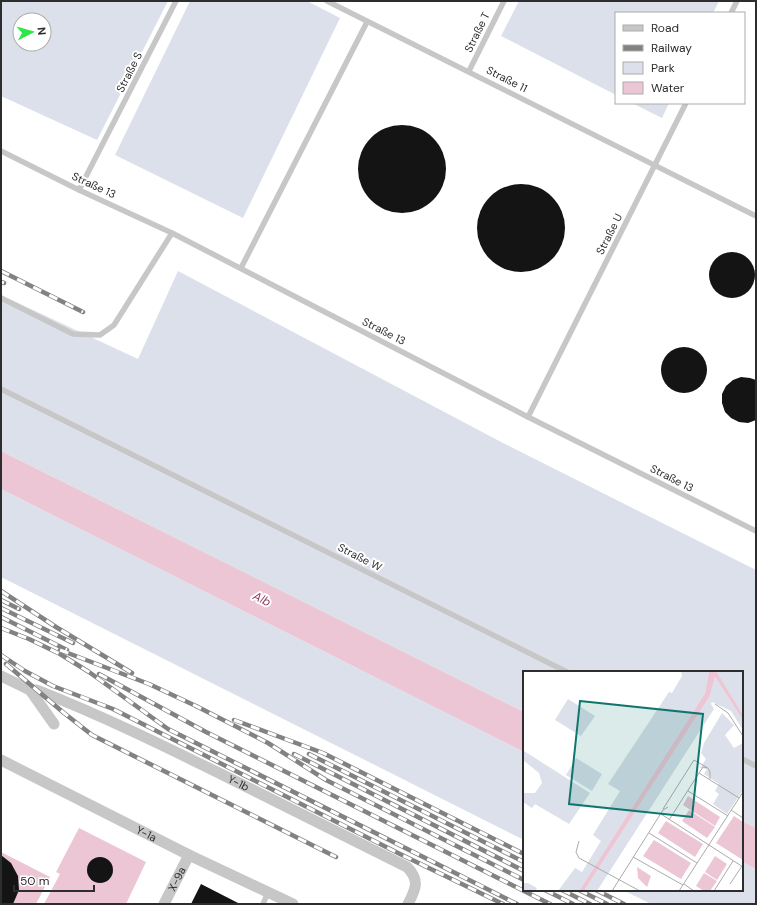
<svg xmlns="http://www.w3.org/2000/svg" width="757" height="905" font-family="'DM Sans',sans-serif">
	<rect width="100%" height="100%" fill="#fff"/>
	<g fill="#dbe0eb" fill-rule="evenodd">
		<path d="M1,1H168L97,140L1,96ZM20,20H44V44H20Z"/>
		<polygon points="190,1 307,1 340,18 243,218 115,155"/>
		<polygon points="519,1 719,1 713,13 616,13 616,95 501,36"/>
		<polygon points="632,103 669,103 662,118"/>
		<polygon points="178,271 503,443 756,570 756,828 742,821 742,672 524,672 524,712 1,451 1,295 138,359"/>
		<polygon points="1,489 524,752 524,840 1,577"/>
		<polygon points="742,862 756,869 756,904 651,904 623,890 742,890"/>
	</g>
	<g fill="#ecc6d5">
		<polygon points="1,451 524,712 524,752 1,489"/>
		<polygon points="742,821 756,828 756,869 742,862"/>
		<polygon points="79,828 146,862 126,904 44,904 60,874 56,872"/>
		<polygon points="1,852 50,877 36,904 1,904"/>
	</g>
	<g fill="#141414">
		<circle cx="402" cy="169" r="44"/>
		<circle cx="521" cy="228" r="44"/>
		<circle cx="732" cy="275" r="23"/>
		<circle cx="684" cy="370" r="23"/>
		<polygon points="741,377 750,378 756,380 756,420 748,423 739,422 731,418 725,412 722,403 722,394 726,386 733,380"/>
		<polygon points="1,855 11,863 18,876 19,890 13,904 1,904"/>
		<circle cx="100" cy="870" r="13"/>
		<polygon points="201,884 240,904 191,904"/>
	</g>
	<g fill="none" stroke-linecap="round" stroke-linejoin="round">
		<g stroke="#c7c7c7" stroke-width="5.5">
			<polyline points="327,1 756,216"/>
			<polyline points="731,13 737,1"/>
			<polyline points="469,71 504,1"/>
			<polyline points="1,151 79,190 172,233 528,417 756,531"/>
			<polyline points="79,190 176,1"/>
			<polyline points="241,268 367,22"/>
			<polyline points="1,298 73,334 100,335 114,325 172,233"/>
			<polyline points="1,389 567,672"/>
			<polyline points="528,417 686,103"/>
			<polyline points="742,759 756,766"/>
			<polyline points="263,904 268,892"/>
		</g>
		<g stroke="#c7c7c7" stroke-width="11">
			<polyline points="1,676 30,690 54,724"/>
			<path id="s1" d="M30,690H37C103,716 164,746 227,777C287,807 347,837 407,867C420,880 416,889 408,904"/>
			<path id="s2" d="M1,760L189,855L293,904"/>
			<path id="s3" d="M164,904L189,855"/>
		</g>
		<g stroke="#828282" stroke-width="4.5">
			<g id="rail">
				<polyline points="1,271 83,312"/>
				<polyline points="1,282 4,283"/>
				<polyline points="1,591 56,627 132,673"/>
				<polyline points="1,600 19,609"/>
				<polyline points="1,608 73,643"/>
				<polyline points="1,617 67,650"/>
				<polyline points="1,628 29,639 60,654 89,672 168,729 517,904"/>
				<polyline points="60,650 149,684 196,706 268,743 326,780 524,880"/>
				<polyline points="1,655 25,671 53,686 113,709 400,854 503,904"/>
				<polyline points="6,664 64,713 92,735 336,857"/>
				<polyline points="99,674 206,732 550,904"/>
				<polyline points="234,720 323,753 524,854"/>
				<polyline points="294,754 524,871"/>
				<polyline points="309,754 524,862"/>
				<polyline points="545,890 573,904"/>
				<polyline points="562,890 590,904"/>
				<polyline points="579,890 607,904"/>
				<polyline points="596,890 624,904"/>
			</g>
		</g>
		<use href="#rail" stroke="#fff" stroke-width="3" stroke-dasharray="9" stroke-linecap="butt"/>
	</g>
	<g text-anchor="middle" stroke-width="4" stroke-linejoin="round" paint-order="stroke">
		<g font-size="11" fill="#2d2d2d" stroke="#fff">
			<text transform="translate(477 32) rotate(-64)" y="4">Straße T</text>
			<text transform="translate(129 72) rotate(-63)" y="4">Straße S</text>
			<text transform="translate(507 79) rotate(27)" y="4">Straße 11</text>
			<text transform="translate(94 185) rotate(25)" y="4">Straße 13</text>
			<text transform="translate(609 234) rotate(-63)" y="4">Straße U</text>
			<text transform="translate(384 331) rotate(27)" y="4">Straße 13</text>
			<text transform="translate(672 478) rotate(27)" y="4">Straße 13</text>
			<text transform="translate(360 557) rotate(27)" y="4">Straße W</text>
			<text dy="4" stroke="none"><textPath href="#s1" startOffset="229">Y-1b</textPath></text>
			<text dy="4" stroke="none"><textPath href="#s2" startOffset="163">Y-1a</textPath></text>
			<text dy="4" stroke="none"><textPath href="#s3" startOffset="28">X-9a</textPath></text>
		</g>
		<g font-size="12" font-style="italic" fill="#903b5d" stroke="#fff">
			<text transform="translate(262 599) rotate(27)" y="4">Alb</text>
		</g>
	</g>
	<g transform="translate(523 671)">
		<rect width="220" height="220" fill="#fff"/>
		<path d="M158,0H186L182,22L56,220H35L52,197L59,201L78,170L70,164L97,120L85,113L146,21L149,22L159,5ZM193,0H220V44L195,4ZM192,6L220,49V59L208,40L189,31L188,33L191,38L74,220H61L187,25ZM45,28L72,45L58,65L32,49ZM199,42L211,54L202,64L211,77L220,72V119L204,143L190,133L196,123L192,120L196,113L181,103L184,98L177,97L183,88L178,82L181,72ZM1,80L67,122L46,153L12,133L9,137L0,131V122H12L19,112L16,102L0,89ZM53,87L79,103L69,120L43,104ZM0,212H5L14,217L12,220H0Z" fill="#dbe0eb"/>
		<path d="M186,0H193L220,44V49L192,6L187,25L61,220H56L182,22ZM165,125L197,146L192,155L160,134ZM166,139L192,156L184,167L159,150ZM211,145L220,151V189L193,172ZM143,150L180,173L172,186L135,162ZM131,169L168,192L158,208L120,185ZM192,185L204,193L194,209L182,201ZM114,196L128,205L124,216L115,207ZM181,202L194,210L187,220H181L173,215Z" fill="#ecc6d5"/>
		<path fill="none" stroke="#ababab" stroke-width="1" d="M192,33L205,42L220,65M176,102L216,127M165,120L205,145M140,138L171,89L185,97L187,101V108M208,139L220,147M138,143L220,196M146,149L176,102L180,96L184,97M126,162L174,192M56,170L53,181L56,187L117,220M110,186L160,214M161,213L171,220M207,213L219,195M89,220L140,139L145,136M156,220L220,121M191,220L210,190"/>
		<path fill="#0f766e" fill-opacity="0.15" stroke="#0f766e" stroke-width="2" d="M57,30L180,43L169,146L46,133Z"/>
		<rect width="220" height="220" fill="none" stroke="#2d2d2d" stroke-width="2"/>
	</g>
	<rect width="757" height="905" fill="none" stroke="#2d2d2d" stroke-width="4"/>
	<rect x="615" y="12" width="130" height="92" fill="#ffffff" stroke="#ababab"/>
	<rect x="623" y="25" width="20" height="6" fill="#c7c7c7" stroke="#ababab"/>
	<text x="651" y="32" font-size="12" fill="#2d2d2d">Road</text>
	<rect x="623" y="45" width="20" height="6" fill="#828282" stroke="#ababab"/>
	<text x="651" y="52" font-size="12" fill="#2d2d2d">Railway</text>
	<rect x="623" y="62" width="20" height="12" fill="#dbe0eb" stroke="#ababab"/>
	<text x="651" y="72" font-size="12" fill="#2d2d2d">Park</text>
	<rect x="623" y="82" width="20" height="12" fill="#ecc6d5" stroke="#ababab"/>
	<text x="651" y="92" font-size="12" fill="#2d2d2d">Water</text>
	<g transform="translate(32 32) rotate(84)"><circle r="19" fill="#ffffff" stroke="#ababab"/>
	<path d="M0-3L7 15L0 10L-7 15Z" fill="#2ce747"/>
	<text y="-6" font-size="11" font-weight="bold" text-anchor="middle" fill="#2d2d2d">N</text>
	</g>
	<path d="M14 885v6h80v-6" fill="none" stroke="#2d2d2d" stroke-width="2"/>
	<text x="20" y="885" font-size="12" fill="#2d2d2d" stroke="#ffffff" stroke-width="3" paint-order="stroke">50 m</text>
</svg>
